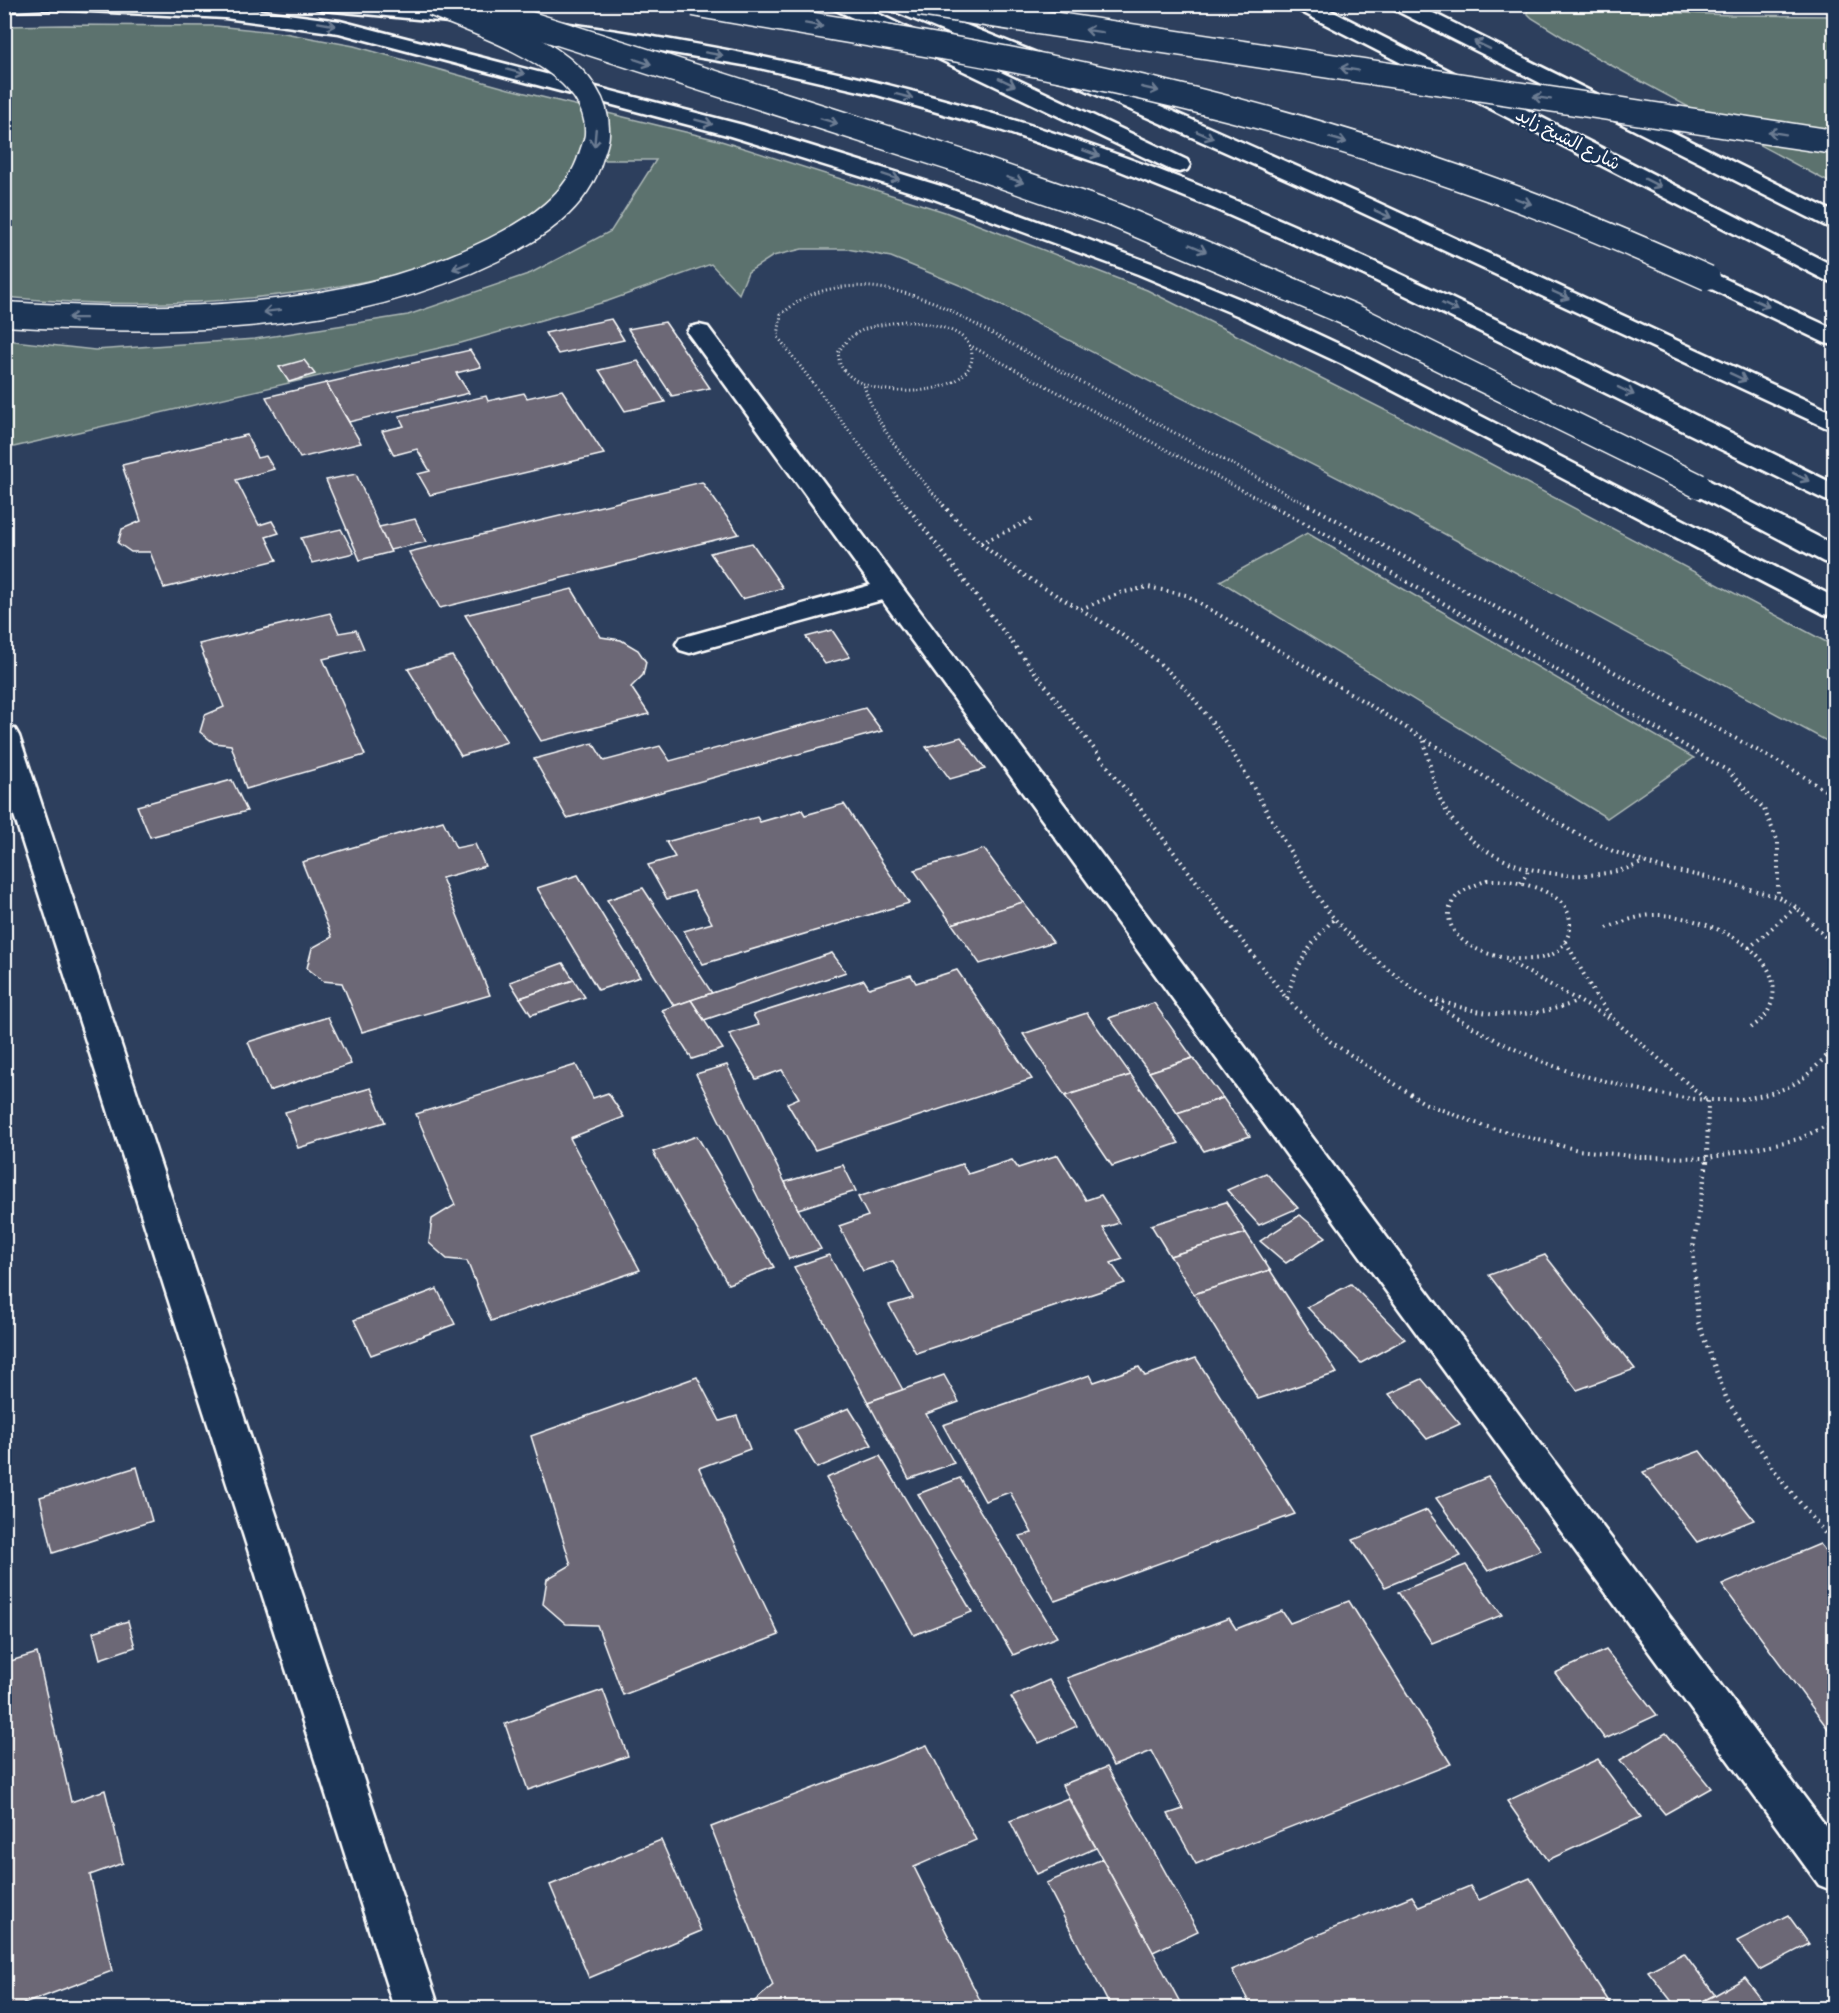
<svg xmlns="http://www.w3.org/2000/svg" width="1839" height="2013" font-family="'Gochi Hand','Playpen Sans Arabic',sans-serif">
	<rect width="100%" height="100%" fill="#2d3f5d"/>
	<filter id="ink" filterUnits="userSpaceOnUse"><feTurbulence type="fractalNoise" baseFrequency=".0167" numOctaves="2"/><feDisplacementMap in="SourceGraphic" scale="12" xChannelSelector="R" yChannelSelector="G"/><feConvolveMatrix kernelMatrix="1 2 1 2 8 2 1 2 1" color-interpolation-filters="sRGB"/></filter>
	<g filter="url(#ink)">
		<g fill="#5b726e" stroke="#adb8b6" stroke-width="1.5">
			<polygon points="1534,7 1731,15 1834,16 1834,185 1592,55 1532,18 1527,13 1528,9"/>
			<path d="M65,25L216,26L284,33L354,46L509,89L718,140L945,212L1147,290L1472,454L1834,646V745L1391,505L969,289L891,257L847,249H802L773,256L748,272L739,294L711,264L608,301L461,343L5,449V340L95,350L255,339L408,315L531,273L611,231L656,160H587C569,187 547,210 520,228C507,237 489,242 474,248C420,272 367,282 308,291C207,306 106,307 5,297L4,26Z"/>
			<polygon points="1307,533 1694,758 1607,818 1220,581"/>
		</g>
		<g fill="#6c6876" stroke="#fff" stroke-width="1.5">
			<polygon points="611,319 624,340 558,354 545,333"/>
			<polygon points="665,322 710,388 672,396 628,329"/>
			<polygon points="470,350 481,367 456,373 469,393 349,422 326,383"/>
			<polygon points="304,360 315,374 289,382 279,367"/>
			<polygon points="638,361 665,402 625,411 599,370"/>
			<polygon points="326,383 361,443 300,458 266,397"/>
			<polygon points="562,390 604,454 430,495 418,474 430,471 417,449 394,455 382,431 404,426 399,416 486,396 488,401 524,393 527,398"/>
			<polygon points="247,435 257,458 266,456 274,469 236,480 259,525 272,521 279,533 266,537 277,560 164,588 150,552 131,552 118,543 122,529 141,521 122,465"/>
			<polygon points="356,474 379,527 391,552 360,560 326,480"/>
			<polygon points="702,482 739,534 440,608 409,552"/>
			<polygon points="415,519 426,542 390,550 379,527"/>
			<polygon points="341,529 354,553 312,563 301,538"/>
			<polygon points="752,543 783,588 742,599 710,553"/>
			<polygon points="572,589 601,637 621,640 638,650 646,662 643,675 631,687 649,714 541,741 465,615"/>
			<polygon points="330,613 339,633 356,630 364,649 323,659 365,755 246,789 231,745 214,743 200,732 205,715 224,707 199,644"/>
			<polygon points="832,630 850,657 825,664 806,637"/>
			<polygon points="452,656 507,742 461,756 408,669"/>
			<polygon points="865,708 882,731 567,818 534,759 593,743 604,761 660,746 670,761"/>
			<polygon points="961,737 985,769 950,779 926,747"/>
			<polygon points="232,780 247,811 150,837 137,806"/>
			<polygon points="844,804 909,903 703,964 684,931 712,923 694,891 667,899 648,865 675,857 666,842 757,817 760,822 802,810 805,815"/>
			<polygon points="443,821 456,848 475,844 485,866 442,878 490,995 362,1032 342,983 323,981 307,968 312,948 332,937 302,862"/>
			<polygon points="984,849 1023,902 952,924 914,870"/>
			<polygon points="578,875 640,977 598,990 537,888"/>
			<polygon points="643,888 712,993 674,1006 607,900"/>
			<polygon points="1023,902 1053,942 980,964 952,924"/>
			<polygon points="832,953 846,972 704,1020 691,1000"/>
			<polygon points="563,963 574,980 520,998 510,982"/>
			<polygon points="957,970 1032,1079 815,1150 787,1103 799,1098 782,1070 756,1079 729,1034 759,1025 753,1015 864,980 869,988 911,975 916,983"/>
			<polygon points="574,980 585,997 531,1015 520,998"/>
			<polygon points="691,1000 723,1049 692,1059 662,1010"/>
			<polygon points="1154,1003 1193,1058 1149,1072 1109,1018"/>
			<polygon points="1087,1013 1131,1075 1065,1096 1023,1034"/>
			<polygon points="328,1017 351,1064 269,1091 248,1042"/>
			<polygon points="1193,1058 1223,1098 1177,1113 1149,1072"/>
			<polygon points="576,1065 593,1098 608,1093 624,1117 570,1138 640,1270 491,1321 467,1261 447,1259 429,1243 432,1219 455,1205 416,1114"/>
			<polygon points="727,1065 798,1209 821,1249 789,1259 696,1074"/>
			<polygon points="1131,1075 1179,1143 1112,1166 1065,1096"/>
			<polygon points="371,1088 385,1122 298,1148 285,1112"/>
			<polygon points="1223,1098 1250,1136 1204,1151 1177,1113"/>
			<polygon points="697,1136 774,1267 728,1284 653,1152"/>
			<polygon points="1058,1155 1086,1200 1101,1195 1119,1223 1103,1228 1123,1259 1111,1263 1125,1283 916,1353 889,1305 913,1298 893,1261 863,1271 839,1226 868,1216 858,1197 962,1164 968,1174 1012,1160 1018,1168"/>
			<polygon points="843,1165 856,1191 798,1209 785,1182"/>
			<polygon points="1266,1173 1298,1208 1259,1225 1227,1190"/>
			<polygon points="1226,1202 1246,1233 1170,1256 1151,1225"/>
			<polygon points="1300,1215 1326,1237 1286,1263 1260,1241"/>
			<polygon points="1246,1233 1270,1270 1194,1294 1170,1256"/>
			<polygon points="829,1255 903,1390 868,1402 794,1267"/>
			<polygon points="1545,1255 1635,1369 1577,1390 1489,1275"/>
			<polygon points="1270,1270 1337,1373 1258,1399 1194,1294"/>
			<polygon points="1351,1284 1405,1339 1361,1363 1307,1307"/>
			<polygon points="437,1289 455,1324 371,1355 354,1320"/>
			<polygon points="1196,1358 1295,1514 1055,1601 1020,1536 1032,1533 1010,1492 985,1501 943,1425 1090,1375 1094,1382 1139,1367 1145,1376"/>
			<polygon points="944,1375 959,1402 926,1414 954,1463 909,1479 868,1402"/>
			<polygon points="697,1377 720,1421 737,1416 750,1449 699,1468 779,1635 623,1695 597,1625 566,1624 543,1604 547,1579 571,1565 531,1436"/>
			<polygon points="1422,1379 1460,1424 1427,1439 1389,1394"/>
			<polygon points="849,1408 872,1445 817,1468 794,1430"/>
			<polygon points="1700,1451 1754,1520 1697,1542 1643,1472"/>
			<polygon points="880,1456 972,1612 914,1635 826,1478"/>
			<polygon points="137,1467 152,1521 53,1553 40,1497"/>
			<polygon points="1488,1477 1541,1550 1488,1571 1436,1498"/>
			<polygon points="960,1478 1057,1637 1013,1655 918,1494"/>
			<polygon points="1427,1510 1461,1556 1385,1587 1353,1540"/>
			<polygon points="1820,1544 1834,1562 1834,1737 1722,1585"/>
			<polygon points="1466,1565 1502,1615 1432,1643 1398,1592"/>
			<polygon points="1349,1601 1451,1764 1196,1864 1168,1814 1183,1809 1152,1751 1113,1766 1067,1678 1229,1618 1236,1629 1282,1611 1290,1623"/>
			<polygon points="128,1621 135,1647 100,1659 93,1632"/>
			<polygon points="1606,1650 1657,1715 1605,1739 1555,1673"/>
			<polygon points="37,1653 71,1802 105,1790 123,1863 90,1875 112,1971 13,2008 4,2008 4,1663"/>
			<polygon points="1049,1680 1077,1726 1039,1743 1011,1697"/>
			<polygon points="603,1690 628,1756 528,1790 505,1724"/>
			<polygon points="1666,1733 1711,1788 1665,1814 1620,1760"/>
			<polygon points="927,1745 976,1840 914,1867 984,2008 747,2008 773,1985 711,1827"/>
			<polygon points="1598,1759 1641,1817 1548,1860 1507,1801"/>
			<polygon points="1107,1767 1198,1931 1153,1952 1062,1785"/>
			<polygon points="1068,1798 1096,1848 1037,1874 1010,1821"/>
			<polygon points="661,1840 701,1931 589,1978 550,1885"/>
			<polygon points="1102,1859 1153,1952 1183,2008 1111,2008 1046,1883"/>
			<polygon points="1530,1878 1613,2008 1252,2008 1232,1970 1412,1896 1419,1907 1470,1886 1479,1900"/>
			<polygon points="1788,1915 1809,1944 1759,1970 1737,1941"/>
			<polygon points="1684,1953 1715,1995 1689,2008 1677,2008 1648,1971"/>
			<polygon points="1745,1978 1768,2008 1689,2008 1715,1995"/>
		</g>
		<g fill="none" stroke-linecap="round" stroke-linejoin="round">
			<g stroke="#fff" stroke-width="5">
				<g id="street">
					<polygon points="699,325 708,327 1834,1837 1834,1891 1819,1885 882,600 700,650 690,653 680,650 676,644 680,638 871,585 687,332 690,327"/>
					<polygon points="4,727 15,729 19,736 439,2008 394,2008 4,784"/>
				</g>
			</g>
			<g stroke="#fff" stroke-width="5">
				<polygon id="secondary" points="4,4 225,6 340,21 743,125 947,188 1154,264 1257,306 1360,354 1834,597 1834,616 1824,614 1342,364 1239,316 1138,274 931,198 727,135 339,33 225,18 50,9 4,11"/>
			</g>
			<g stroke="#fff" stroke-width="5">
				<g id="highway">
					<polygon points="91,4 118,4 115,8 101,11 94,9"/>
					<polygon points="313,4 394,4 470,12 477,14 480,18 477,22 470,24 323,10 316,8"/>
					<polygon points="829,4 857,4 1187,160 1190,165 1187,170 1179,172 1171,170 832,8"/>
					<polygon points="883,4 913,4 1077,69 1370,199 1834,413 1834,430 1825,427 1354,209 1061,79 886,8"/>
					<polygon points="1291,4 1318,4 1834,266 1834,282 1825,280 1294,8"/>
					<polygon points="1388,4 1415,4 1834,212 1834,228 1826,226 1391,8"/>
					<path d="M563,23C737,48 909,83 1075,140C1207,184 1334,242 1459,302C1585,361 1710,422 1834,484V502L1825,500L1364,275L1215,209L1113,168L1000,130L877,95L755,67L556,33L552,29L556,25Z"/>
					<polygon points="1708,271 1834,329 1834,345 1825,343 1699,283 1696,278 1699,273"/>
					<polygon points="1699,478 1708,480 1834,545 1834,564 1824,562 1690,492 1686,486 1690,480"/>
				</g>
			</g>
			<g stroke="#fff" stroke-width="3" stroke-dasharray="1 3" stroke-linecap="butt">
				<path d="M904,321C925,323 972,327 972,357C972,366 965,374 958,379C932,397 858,397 841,366C839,363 839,357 838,353C853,326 876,326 904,321Z"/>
				<polyline points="969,345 1274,507"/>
				<path d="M864,386C880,433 913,470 945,507"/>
				<path d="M907,507L778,337L781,314C790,308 798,300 808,296C851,278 894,288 936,303L1311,507"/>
			</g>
			<g stroke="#fff" stroke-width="4" stroke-dasharray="1.5 4.5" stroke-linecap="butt">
				<polyline points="906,505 1287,999 1331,1042 1424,1103 1484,1126 1578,1150 1640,1157 1708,1158 1799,1139 1834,1122"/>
				<path d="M943,505C961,525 980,544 1002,560C1056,600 1120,625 1169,672C1226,727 1259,802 1300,868C1311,884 1319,901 1332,916C1387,979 1476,1036 1554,1066C1576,1075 1599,1079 1621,1085C1676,1099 1736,1110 1790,1086C1808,1078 1820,1061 1834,1049"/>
				<polyline points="1271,505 1331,537 1728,771 1764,809 1778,842 1778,897"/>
				<polyline points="1309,505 1795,771 1834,796"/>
				<polyline points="981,543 1033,519"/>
				<polyline points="1081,609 1120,593 1148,587 1186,595 1368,704 1573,832 1615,852 1661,868 1711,878 1778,897 1796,907 1834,946"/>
				<path d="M1424,741C1430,762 1433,787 1444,807C1479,872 1580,891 1644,862"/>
				<path d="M1487,880C1515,879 1579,891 1569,932C1567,941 1560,950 1553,954C1524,968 1450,954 1449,915C1449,906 1454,897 1462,892C1469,887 1479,884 1487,880Z"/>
				<polyline points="1521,883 1529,869"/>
				<path d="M1607,928C1622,922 1639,915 1656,915C1700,914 1800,954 1767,1013C1763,1020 1755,1024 1750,1029"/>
				<polyline points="1566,942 1595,995 1615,1021 1708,1101 1707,1163"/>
				<polyline points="1749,948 1796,907"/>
				<polyline points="1508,961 1611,1019"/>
				<path d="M1287,998C1296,965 1310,943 1334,919"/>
				<path d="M1437,1000C1490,1018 1524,1020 1577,1002"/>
			</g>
			<polyline stroke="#fff" stroke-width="4.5" stroke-dasharray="1.5 5" stroke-linecap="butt" points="1707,1161 1693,1248 1698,1322 1727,1400 1781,1480 1834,1544"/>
			<use href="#street" fill="#1d3557" fill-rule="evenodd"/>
			<use href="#secondary" fill="#1d3557" fill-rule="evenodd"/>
			<use href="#highway" fill="#1d3557" fill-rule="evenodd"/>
			<g stroke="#fff" stroke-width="27" stroke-linecap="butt">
				<g id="highway-bridge">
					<polyline points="468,4 959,161 1114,215 1353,316 1699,486"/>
					<path d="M694,4C829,29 966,48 1100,78C1230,106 1358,142 1482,186C1559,213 1634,245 1708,278"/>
					<polyline points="919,4 1834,142"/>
					<path d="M4,314C168,324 342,324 493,250C534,230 578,202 591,156C593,149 597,141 597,134C601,61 486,27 433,4"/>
				</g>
			</g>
			<use href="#highway-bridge" stroke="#1d3557" stroke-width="24"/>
		</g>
		<defs><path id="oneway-shaft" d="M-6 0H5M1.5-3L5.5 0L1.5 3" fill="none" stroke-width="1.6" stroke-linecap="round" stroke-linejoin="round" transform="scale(1.5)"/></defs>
		<g stroke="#6c7c92">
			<use href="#oneway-shaft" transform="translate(327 24) rotate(10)"/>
			<use href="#oneway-shaft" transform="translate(814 25) rotate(10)"/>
			<use href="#oneway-shaft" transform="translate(1094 31) rotate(-171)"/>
			<use href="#oneway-shaft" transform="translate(1482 45) rotate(-154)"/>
			<use href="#oneway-shaft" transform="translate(714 54) rotate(10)"/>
			<use href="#oneway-shaft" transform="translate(643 62) rotate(18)"/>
			<use href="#oneway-shaft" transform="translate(1349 69) rotate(-171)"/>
			<use href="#oneway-shaft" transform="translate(516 72) rotate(15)"/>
			<use href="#oneway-shaft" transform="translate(1007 82) rotate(25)"/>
			<use href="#oneway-shaft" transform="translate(1150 89) rotate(13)"/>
			<use href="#oneway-shaft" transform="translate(904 96) rotate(14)"/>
			<use href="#oneway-shaft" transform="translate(1542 98) rotate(-171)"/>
			<use href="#oneway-shaft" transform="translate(829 121) rotate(17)"/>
			<use href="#oneway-shaft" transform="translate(704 122) rotate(15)"/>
			<use href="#oneway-shaft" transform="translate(1777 133) rotate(-171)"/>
			<use href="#oneway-shaft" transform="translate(1205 135) rotate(24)"/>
			<use href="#oneway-shaft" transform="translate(595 138) rotate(95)"/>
			<use href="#oneway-shaft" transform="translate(1338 140) rotate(16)"/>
			<use href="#oneway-shaft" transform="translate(1091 153) rotate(20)"/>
			<use href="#oneway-shaft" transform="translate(891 177) rotate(18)"/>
			<use href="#oneway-shaft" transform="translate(1015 180) rotate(19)"/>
			<use href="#oneway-shaft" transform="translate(1653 183) rotate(27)"/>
			<use href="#oneway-shaft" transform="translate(1523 201) rotate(20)"/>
			<use href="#oneway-shaft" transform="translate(1383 214) rotate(24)"/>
			<use href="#oneway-shaft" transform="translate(1198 248) rotate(23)"/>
			<use href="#oneway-shaft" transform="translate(461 266) rotate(158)"/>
			<use href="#oneway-shaft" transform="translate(1561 295) rotate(24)"/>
			<use href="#oneway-shaft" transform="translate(1761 303) rotate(25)"/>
			<use href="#oneway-shaft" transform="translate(1450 307) rotate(26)"/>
			<use href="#oneway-shaft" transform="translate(272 311) rotate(173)"/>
			<use href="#oneway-shaft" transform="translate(77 318) rotate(-179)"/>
			<use href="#oneway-shaft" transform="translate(1738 377) rotate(25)"/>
			<use href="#oneway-shaft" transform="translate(1626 391) rotate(26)"/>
			<use href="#oneway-shaft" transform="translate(1801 477) rotate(27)"/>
		</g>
	</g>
	<g text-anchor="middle" stroke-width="4.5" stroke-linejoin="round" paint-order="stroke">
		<g font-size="18" fill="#fff" stroke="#1d3557">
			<text transform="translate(1568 139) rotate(27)" y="6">شارع الشيخ زايد</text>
		</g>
	</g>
	<rect width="1839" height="2013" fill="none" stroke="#1d3557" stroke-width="24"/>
	<rect x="12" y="12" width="1815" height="1989" fill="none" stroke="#fff" stroke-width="2" filter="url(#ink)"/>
</svg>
